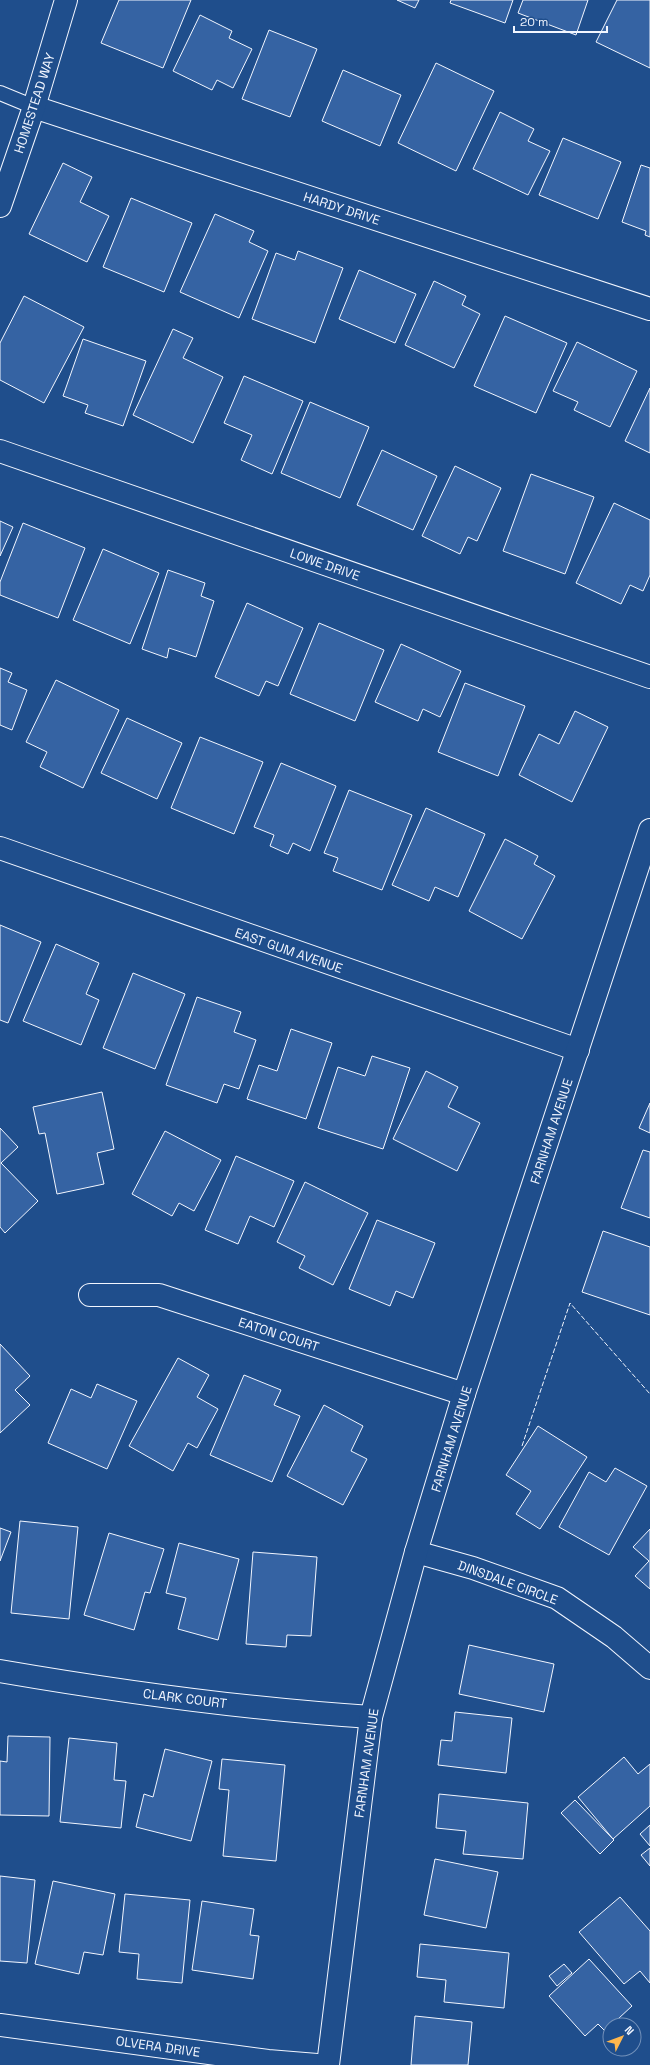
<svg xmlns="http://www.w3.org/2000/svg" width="650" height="2065" font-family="'Space Grotesk',sans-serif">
	<rect width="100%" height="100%" fill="#1f4e8c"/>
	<g fill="#3563a3" stroke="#f2f6ff">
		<polygon points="119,0 191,0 163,68 101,43"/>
		<polygon points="397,0 419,0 415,8"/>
		<polygon points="451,0 513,0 505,23 450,3"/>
		<polygon points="523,0 588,0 576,35 518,13"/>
		<polygon points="617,0 650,0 650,68 596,42"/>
		<polygon points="200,15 232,31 229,38 252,49 233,88 217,80 212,90 173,71"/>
		<polygon points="269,30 317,49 290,117 242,99"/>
		<polygon points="436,63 494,91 456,171 398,143"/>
		<polygon points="343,70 401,95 380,146 322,121"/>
		<polygon points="500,112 534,129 528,141 550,151 528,195 473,169"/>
		<polygon points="563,138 621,162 598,219 539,195"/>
		<polygon points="63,163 92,177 80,202 109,216 87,262 29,234"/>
		<polygon points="641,165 650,168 650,237 645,235 646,231 622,222"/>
		<polygon points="131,198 192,223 164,292 103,267"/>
		<polygon points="215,214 254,231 249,242 268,251 239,318 180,292"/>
		<polygon points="298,251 343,268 315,343 252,319 276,253 295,260"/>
		<polygon points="359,270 416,294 395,343 339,319"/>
		<polygon points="434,281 466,296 462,305 480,314 454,368 405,345"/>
		<polygon points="24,296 84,327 44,403 0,380 0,343"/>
		<polygon points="505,316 567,343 536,413 474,386"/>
		<polygon points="173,329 193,338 183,358 223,377 193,443 133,415"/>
		<polygon points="83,339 146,361 123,426 85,413 88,405 63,396"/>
		<polygon points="577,342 637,371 610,427 574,410 578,402 553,391"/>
		<polygon points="244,376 303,401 272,474 241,460 252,435 224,423"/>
		<polygon points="650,388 650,453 625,441"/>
		<polygon points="310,402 369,427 340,498 281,473"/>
		<polygon points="382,450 437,476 413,530 357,505"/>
		<polygon points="455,466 501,488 477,541 468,537 460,554 422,536"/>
		<polygon points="531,474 594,497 565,574 503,551"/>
		<polygon points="614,503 650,520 650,575 643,591 630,585 621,604 576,583"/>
		<polygon points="0,521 13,527 0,556"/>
		<polygon points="23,523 85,548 58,618 0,595 0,582"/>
		<polygon points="103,549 159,573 130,644 73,620"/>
		<polygon points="168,570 205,583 201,596 214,601 196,657 169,648 167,658 142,649"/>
		<polygon points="247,603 303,628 278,686 266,681 259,696 215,677"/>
		<polygon points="319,623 384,650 355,721 290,694"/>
		<polygon points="401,644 461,671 440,717 423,709 418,721 375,702"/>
		<polygon points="0,668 12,673 8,682 27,690 12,730 0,725"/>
		<polygon points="56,680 119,710 83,788 40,767 47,752 26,742"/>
		<polygon points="465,683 525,706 498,776 438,752"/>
		<polygon points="575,711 608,727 572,802 519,775 539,734 559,744"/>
		<polygon points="127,718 182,743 157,799 101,773"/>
		<polygon points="200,737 263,762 234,834 171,808"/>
		<polygon points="281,763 336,786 310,851 293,843 288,854 270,846 274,835 254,827"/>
		<polygon points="349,790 412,815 382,890 333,871 338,858 324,853"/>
		<polygon points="426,808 485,834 458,897 435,887 429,901 392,885"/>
		<polygon points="505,839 538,856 534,864 555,876 522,939 469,911"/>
		<polygon points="0,925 41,942 8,1023 0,1020"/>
		<polygon points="56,944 99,963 86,994 99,1000 81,1045 23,1021"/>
		<polygon points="133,973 185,994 155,1069 103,1048"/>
		<polygon points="197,997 241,1012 234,1032 256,1040 239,1089 224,1084 217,1103 166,1085"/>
		<polygon points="291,1029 332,1043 306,1119 247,1099 259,1065 277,1071"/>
		<polygon points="372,1056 410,1068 383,1149 318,1128 338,1067 365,1076"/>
		<polygon points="426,1071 458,1087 448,1107 480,1123 457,1171 393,1139"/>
		<polygon points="102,1092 114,1149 97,1153 104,1184 57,1194 45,1133 39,1134 33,1107"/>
		<polygon points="650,1103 650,1133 639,1128"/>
		<polygon points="0,1128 18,1147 1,1163 38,1201 5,1233 0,1227"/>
		<polygon points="165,1131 221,1160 194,1211 179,1203 172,1216 132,1194"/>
		<polygon points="643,1150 650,1152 650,1218 621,1208"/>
		<polygon points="236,1156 294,1181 274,1227 250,1216 238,1244 205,1230"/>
		<polygon points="305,1182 368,1213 333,1285 299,1268 305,1256 277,1242"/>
		<polygon points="377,1220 435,1243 413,1298 396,1291 390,1306 349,1289"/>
		<polygon points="603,1231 650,1247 650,1315 582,1292"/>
		<polygon points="0,1344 30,1376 15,1390 30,1405 0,1433"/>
		<polygon points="178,1358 209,1375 197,1397 218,1409 197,1448 188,1443 173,1471 129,1446"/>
		<polygon points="244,1375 281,1390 274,1405 300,1416 272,1482 210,1455"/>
		<polygon points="97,1384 137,1401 107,1469 48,1443 71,1389 91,1398"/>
		<polygon points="324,1405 363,1426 351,1451 367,1459 343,1505 287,1476"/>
		<polygon points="538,1426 587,1457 540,1529 516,1514 531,1491 506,1475"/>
		<polygon points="615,1468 647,1486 609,1555 559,1527 589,1472 606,1482"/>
		<polygon points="20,1521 78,1527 69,1619 11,1613"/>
		<polygon points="0,1528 11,1532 0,1561"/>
		<polygon points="650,1529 650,1589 635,1576 649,1561 633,1547"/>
		<polygon points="109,1533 164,1549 150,1593 145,1592 134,1630 84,1615"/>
		<polygon points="179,1543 239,1559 218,1640 178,1629 186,1598 166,1593"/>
		<polygon points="253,1552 317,1557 311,1636 287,1635 286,1647 246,1644"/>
		<polygon points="469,1645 554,1664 544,1712 459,1694"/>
		<polygon points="455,1712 512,1718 506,1773 438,1765 441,1740 452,1741"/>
		<polygon points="8,1736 50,1737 49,1816 0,1815 0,1761 7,1762"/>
		<polygon points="69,1738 117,1743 114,1780 126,1781 121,1828 60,1822"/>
		<polygon points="165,1749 212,1761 191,1841 136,1827 144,1794 153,1797"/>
		<polygon points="624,1757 638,1774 650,1764 650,1806 613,1839 578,1797"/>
		<polygon points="222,1759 285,1765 276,1861 223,1856 229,1790 219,1789"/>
		<polygon points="439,1794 528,1803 523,1859 463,1854 466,1831 436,1828"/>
		<polygon points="575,1800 614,1840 600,1854 561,1813"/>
		<polygon points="650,1825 650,1846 640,1834"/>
		<polygon points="650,1848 650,1866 641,1855"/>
		<polygon points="435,1859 498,1872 486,1928 424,1915"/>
		<polygon points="0,1876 35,1880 27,1963 0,1961"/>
		<polygon points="53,1881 115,1894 103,1955 84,1952 79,1974 35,1964"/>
		<polygon points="125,1894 190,1900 182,1983 137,1979 139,1954 119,1952"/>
		<polygon points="620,1897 650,1931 650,1983 640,1971 624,1984 579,1932"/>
		<polygon points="202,1901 254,1909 250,1935 259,1936 253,1979 192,1970"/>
		<polygon points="420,1944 509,1953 504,2008 444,2002 446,1980 417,1977"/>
		<polygon points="589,1959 632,2006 605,2031 598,2024 585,2036 549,1996"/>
		<polygon points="564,1964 572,1973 557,1986 549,1976"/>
		<polygon points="415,2016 472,2022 468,2065 411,2065"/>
	</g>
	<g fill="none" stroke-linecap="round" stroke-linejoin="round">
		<g stroke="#f2f6ff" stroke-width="16">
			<polyline id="service" points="0,93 34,107"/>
		</g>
		<g stroke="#f2f6ff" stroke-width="24">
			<g id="minor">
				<polyline points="34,107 650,309"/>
				<polyline points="0,206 34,107 66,0"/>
				<polyline points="0,451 650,677"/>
				<polyline points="90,1295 159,1295 464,1394"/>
				<polyline points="416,1552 473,1568 557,1598 614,1637 650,1668"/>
				<path d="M0,1671C122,1692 247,1709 371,1717"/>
				<polyline points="0,2025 268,2061 317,2065"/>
			</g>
		</g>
		<g stroke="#f2f6ff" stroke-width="24">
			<g id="tertiary">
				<polyline points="0,848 578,1050"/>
				<polyline points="328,2065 371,1717 416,1552 464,1394 650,830"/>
			</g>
		</g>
		<use href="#service" stroke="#1f4e8c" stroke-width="14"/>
		<use href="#minor" stroke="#1f4e8c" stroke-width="22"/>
		<use href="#tertiary" stroke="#1f4e8c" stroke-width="22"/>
		<polyline stroke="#f2f6ff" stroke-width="1" stroke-dasharray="5 2" stroke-linecap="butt" points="522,1446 570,1303 650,1394"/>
	</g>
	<g text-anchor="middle" stroke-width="3" stroke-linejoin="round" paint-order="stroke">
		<g font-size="13" fill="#f2f6ff" stroke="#1f4e8c">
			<text transform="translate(34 103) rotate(-72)" y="5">HOMESTEAD WAY</text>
			<text transform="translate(342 208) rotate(18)" y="5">HARDY DRIVE</text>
			<text transform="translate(325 564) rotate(19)" y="5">LOWE DRIVE</text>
			<text transform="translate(289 950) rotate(19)" y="5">EAST GUM AVENUE</text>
			<text transform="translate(551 1131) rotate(-72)" y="5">FARNHAM AVENUE</text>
			<text transform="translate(279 1334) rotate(18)" y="5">EATON COURT</text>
			<text transform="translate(451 1439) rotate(-73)" y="5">FARNHAM AVENUE</text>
			<text transform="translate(508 1582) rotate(20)" y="5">DINSDALE CIRCLE</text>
			<text transform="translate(185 1698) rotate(7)" y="5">CLARK COURT</text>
			<text transform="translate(366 1763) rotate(-82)" y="5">FARNHAM AVENUE</text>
			<text transform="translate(158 2046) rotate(8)" y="5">OLVERA DRIVE</text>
		</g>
	</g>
	<g transform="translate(622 2037) rotate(48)"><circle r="19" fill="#1f4e8c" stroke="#7391ba"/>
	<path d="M0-3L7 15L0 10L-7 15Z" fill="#ffb74d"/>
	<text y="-6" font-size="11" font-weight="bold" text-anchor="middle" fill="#f2f6ff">N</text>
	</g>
	<path d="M514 26v6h93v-6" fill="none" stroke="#f2f6ff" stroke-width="2"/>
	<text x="520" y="26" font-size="12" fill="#f2f6ff" stroke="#1f4e8c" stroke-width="3" paint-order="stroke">20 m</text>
</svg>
